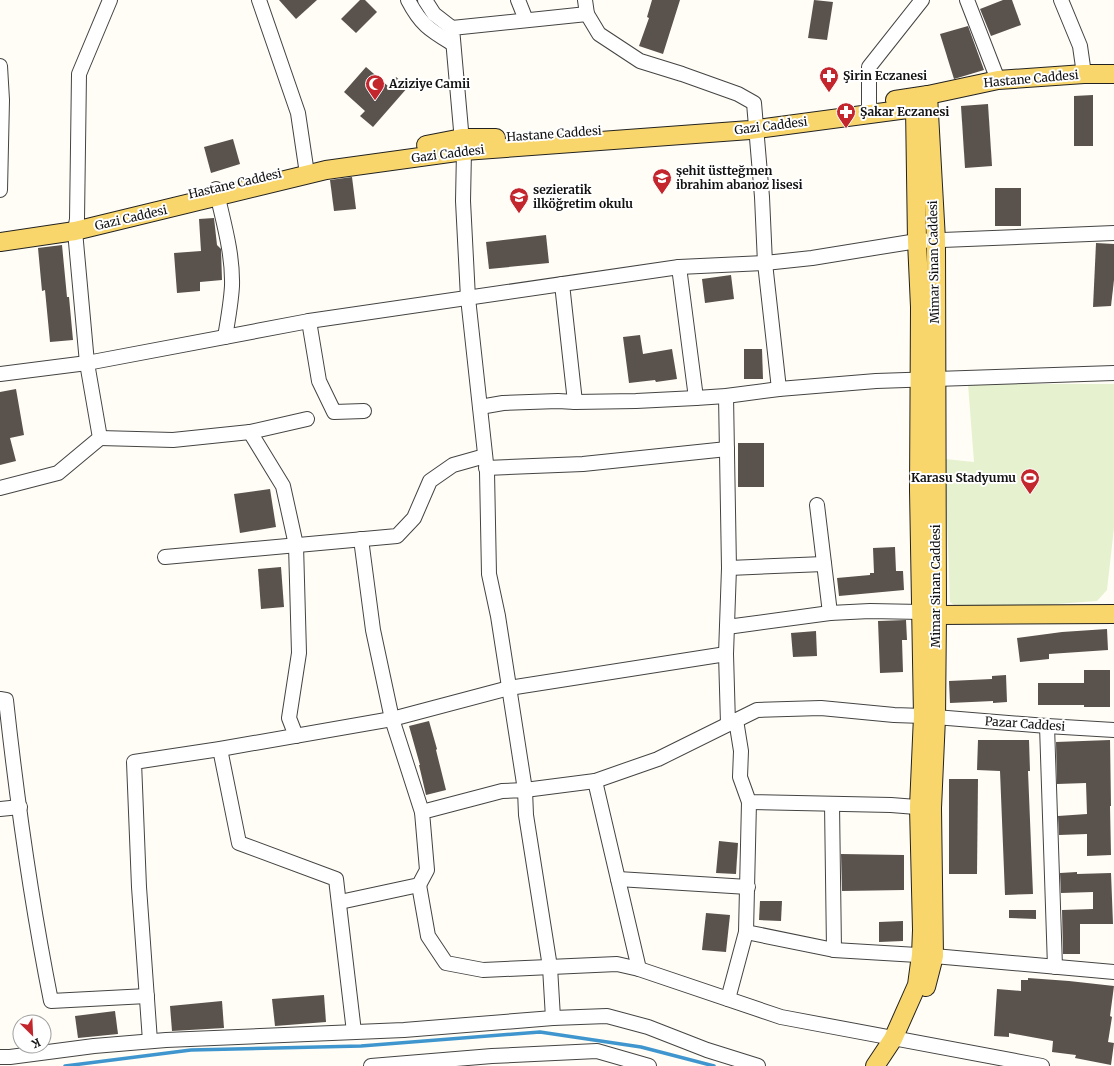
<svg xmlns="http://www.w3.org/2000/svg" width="1114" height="1066" font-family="Merriweather,serif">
	<rect width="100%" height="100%" fill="#fffdf5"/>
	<polygon fill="#e6f2cf" points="968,384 1114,384 1114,528 1107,590 1097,601 961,611 950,602 945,459 974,462"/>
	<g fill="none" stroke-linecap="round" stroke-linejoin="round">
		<polyline stroke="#3f96cf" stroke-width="3.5" points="65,1066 191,1050 361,1046 540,1032 641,1047 714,1066"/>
	</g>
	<g fill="#5a524d">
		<polygon points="279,0 317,0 296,19"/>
		<polygon points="360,0 365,0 377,12 356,33 341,19"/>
		<polygon points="652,0 680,0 663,54 639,46 649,18 647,17"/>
		<polygon points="814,0 833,2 827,40 808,38"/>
		<polygon points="1003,0 1012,0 1021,25 991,36 980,9"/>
		<polygon points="968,26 984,70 954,79 940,34"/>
		<polygon points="366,67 389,87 396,77 408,87 373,127 360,116 365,111 344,92"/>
		<polygon points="1093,95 1093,146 1074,146 1074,96"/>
		<polygon points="988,104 992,166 965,168 961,106"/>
		<polygon points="233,139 240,164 211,173 204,147"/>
		<polygon points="352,177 356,209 334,211 330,180"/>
		<rect x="995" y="188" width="26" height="38"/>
		<polygon points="214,218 217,245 221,249 222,280 200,282 200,291 177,293 174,253 201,251 199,219"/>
		<polygon points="546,235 549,263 489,269 486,242"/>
		<polygon points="1096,243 1114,244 1114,280 1111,306 1093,307"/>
		<polygon points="62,245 67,297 69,297 73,340 50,342 45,290 42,291 38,248"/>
		<polygon points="731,275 734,299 705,303 702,279"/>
		<polygon points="640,335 643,354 672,349 677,379 656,382 655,380 629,383 623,337"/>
		<polygon points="744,349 762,349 763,379 744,379"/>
		<polygon points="16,389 24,435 10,438 16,461 0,465 0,392"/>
		<rect x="738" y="443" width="26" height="44"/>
		<polygon points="270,489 276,527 240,533 234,494"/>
		<polygon points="895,547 896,571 903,571 904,590 839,596 837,578 870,575 870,573 874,573 873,548"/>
		<polygon points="281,567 284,607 261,609 258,569"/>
		<polygon points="906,620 907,640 902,640 903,672 880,673 878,621"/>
		<polygon points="1107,629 1108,650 1049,654 1049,659 1020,662 1017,638 1062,632"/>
		<polygon points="816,631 817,656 793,657 791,633"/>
		<polygon points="1084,670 1110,670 1110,707 1084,707 1084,705 1038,705 1038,683 1084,683"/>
		<polygon points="1006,675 1007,702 993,703 993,701 950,703 949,681 992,679 992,676"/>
		<polygon points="429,721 437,749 436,750 446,790 426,795 419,765 420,765 409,726"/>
		<polygon points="978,740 1029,740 1030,771 1028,771 1033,894 1005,895 1000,771 977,770"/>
		<polygon points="1110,740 1111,806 1110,806 1111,855 1087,856 1087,834 1059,835 1058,816 1087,814 1086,783 1057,784 1056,742"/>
		<polygon points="949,779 978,779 977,874 949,874"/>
		<polygon points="719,841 738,843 736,874 716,873"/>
		<polygon points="841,854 904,855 904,890 842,891"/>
		<polygon points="1077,872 1077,874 1111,873 1113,924 1080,924 1080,954 1063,954 1062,910 1093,909 1093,892 1061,893 1060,873"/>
		<polygon points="760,901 782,901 781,921 759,920"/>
		<polygon points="1009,910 1036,910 1036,919 1009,918"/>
		<polygon points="706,913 730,915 726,952 702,950"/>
		<polygon points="903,921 903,941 879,942 879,922"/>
		<polygon points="1028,978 1069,981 1114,986 1110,1016 1112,1017 1108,1042 1114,1043 1111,1065 1075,1058 1076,1055 1052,1052 1053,1041 1009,1033 1009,1037 994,1036 997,989 1021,991 1021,980 1028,980"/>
		<polygon points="324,995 326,1022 275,1026 272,999"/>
		<polygon points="222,1001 224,1028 172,1031 170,1006"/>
		<polygon points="115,1011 118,1034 78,1038 75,1016"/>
	</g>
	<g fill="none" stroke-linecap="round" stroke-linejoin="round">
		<g stroke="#444" stroke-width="16">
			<g id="minor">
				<polyline points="259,0 298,113 306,167"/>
				<path d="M408,0C421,25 430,30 453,44"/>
				<polyline points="425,0 434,14 452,28"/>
				<polyline points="518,0 526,20"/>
				<polyline points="585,0 587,14 599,34 640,61 682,74 738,94 754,103 762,197 765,263 779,389"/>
				<polyline points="967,0 998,80"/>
				<polyline points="1061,0 1080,46 1084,74"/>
				<polyline points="587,14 452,28 461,130 464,151 463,201 468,298 487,472 489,574 498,616 525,790 595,781 658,759 757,710 821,708 894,715 923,716 1047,726 1114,730"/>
				<polyline points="0,66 2,100 0,190"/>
				<polyline points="869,114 869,67 922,0"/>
				<path d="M216,189C223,221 233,253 232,286C231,303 228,320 225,337"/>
				<polyline points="679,267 696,398"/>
				<polyline points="562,284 575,402"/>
				<polyline points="309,321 319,381 334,412 364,411"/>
				<polyline points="0,374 87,363 309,321 679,267 765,263 812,258 917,241 1114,233"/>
				<polyline points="726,396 729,568 726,654 728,724"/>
				<polyline points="480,407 503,403 558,401 575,402 636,401 696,398 726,396 779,389 876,381 1114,373"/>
				<polyline points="250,432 283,486 296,545 299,653 289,718 296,736"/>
				<polyline points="100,438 173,440 250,432 307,419"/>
				<polyline points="486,468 583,464 727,449"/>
				<polyline points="0,488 58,473 100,438 87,363 75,231 77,219 79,74 110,0"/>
				<polyline points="817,505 830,613"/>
				<polyline points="361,539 373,630 392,719 422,812"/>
				<polyline points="165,557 397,536 414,518 430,481 453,465 485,456"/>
				<polyline points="729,568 824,564"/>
				<polyline points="727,627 830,613 870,611 921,612"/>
				<path d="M0,699L6,700C17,801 31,901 51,1001L147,996"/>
				<polyline points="736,720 741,751 740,777 749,802 891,805 929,808"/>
				<polyline points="1047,726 1055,967"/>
				<polyline points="220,749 239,843 336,879 354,1032"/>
				<polyline points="595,781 639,969"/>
				<polyline points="832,804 834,950"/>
				<polyline points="0,809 20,807"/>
				<polyline points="618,879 748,887"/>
				<polyline points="419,885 428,936 446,963 483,970 617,964 639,969 781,1017 1042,1066"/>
				<polyline points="340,902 419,885 427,870 422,812 502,791 525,790 526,815 550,967 553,1018"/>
				<polyline points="746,932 834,950 934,956 1114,972"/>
				<polyline points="728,999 746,932 749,802"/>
				<polyline points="150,1041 139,887 134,762 220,749 392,719 509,688 726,654"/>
				<polyline points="0,1057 10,1057 94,1046 166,1040 404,1030 553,1018 607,1016 648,1027 707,1050 758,1066"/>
				<polyline points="371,1066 492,1056 597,1051 649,1066"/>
			</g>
		</g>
		<g stroke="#222" stroke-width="20">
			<g id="major">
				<polyline points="895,100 928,95 998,80 1084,74 1114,74"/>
				<polyline points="426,145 462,138 496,138"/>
				<polyline points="0,242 75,231 326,170 464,151 750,130 915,108 917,241 920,307 919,490 923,716 919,807 922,930 921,955 917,985 893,1039 875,1066"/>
				<polyline points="925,612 937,615 1114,614"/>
				<polyline points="926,987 934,956 932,808 936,718 937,615 936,240 928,95"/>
			</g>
		</g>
		<use href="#minor" stroke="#fff" stroke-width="14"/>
		<use href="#major" stroke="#f9d66b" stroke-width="18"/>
	</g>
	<defs>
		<g id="pharmacy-pin" transform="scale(1)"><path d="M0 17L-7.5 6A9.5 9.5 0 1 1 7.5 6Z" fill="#c4262e" stroke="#fff"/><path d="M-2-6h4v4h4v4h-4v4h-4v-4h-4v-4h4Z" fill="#fff"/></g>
		<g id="mosque-pin" transform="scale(1)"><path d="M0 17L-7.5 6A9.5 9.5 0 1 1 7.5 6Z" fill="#c4262e" stroke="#fff"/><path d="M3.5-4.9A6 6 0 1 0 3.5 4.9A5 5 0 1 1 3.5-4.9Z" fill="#fff"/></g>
		<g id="school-pin" transform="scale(1)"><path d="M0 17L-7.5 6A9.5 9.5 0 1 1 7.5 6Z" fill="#c4262e" stroke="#fff"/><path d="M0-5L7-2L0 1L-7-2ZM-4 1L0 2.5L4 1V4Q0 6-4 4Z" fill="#fff"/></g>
		<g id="stadium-pin" transform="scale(1)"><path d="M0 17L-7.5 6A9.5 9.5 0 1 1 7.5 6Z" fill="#c4262e" stroke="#fff"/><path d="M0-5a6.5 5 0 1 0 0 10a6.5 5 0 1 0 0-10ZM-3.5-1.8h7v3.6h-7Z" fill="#fff"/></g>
	</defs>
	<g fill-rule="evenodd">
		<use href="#pharmacy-pin" x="829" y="76"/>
		<use href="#mosque-pin" x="375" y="84"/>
		<use href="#pharmacy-pin" x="846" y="112"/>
		<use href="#school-pin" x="662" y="178"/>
		<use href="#school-pin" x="519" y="197"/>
		<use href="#stadium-pin" x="1030" y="478"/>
	</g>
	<g text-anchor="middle" stroke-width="4" stroke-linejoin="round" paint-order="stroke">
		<g font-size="12" font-weight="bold" fill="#111" stroke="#fff" text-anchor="start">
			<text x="843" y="80">Şirin Eczanesi</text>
			<text x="389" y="88">Aziziye Camii</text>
			<text x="860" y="116">Şakar Eczanesi</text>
			<text x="676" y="175">şehit üstteğmen<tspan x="676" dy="14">ibrahim abanoz lisesi</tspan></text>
			<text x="533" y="194">sezieratik<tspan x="533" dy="14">ilköğretim okulu</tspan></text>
			<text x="1016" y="482" text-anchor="end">Karasu Stadyumu</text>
		</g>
		<g font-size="12" fill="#111" stroke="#fff">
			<text transform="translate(1031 79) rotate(-5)" y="4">Hastane Caddesi</text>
			<text transform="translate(771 126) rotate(-7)" y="4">Gazi Caddesi</text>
			<text transform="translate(554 134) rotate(-4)" y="4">Hastane Caddesi</text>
			<text transform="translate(448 154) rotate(-7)" y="4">Gazi Caddesi</text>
			<text transform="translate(235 184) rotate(-13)" y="4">Hastane Caddesi</text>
			<text transform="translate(131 218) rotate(-13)" y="4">Gazi Caddesi</text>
			<text transform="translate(934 262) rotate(-91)" y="4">Mimar Sinan Caddesi</text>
			<text transform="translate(936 586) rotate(-90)" y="4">Mimar Sinan Caddesi</text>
			<text transform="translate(1025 724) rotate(4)" y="4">Pazar Caddesi</text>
		</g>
	</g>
	<g transform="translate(32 1034) rotate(156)"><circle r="19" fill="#ffffff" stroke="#a0a0a0"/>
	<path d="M0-3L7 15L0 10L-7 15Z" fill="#c4262e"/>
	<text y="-6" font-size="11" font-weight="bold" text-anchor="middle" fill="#111111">K</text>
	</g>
</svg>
